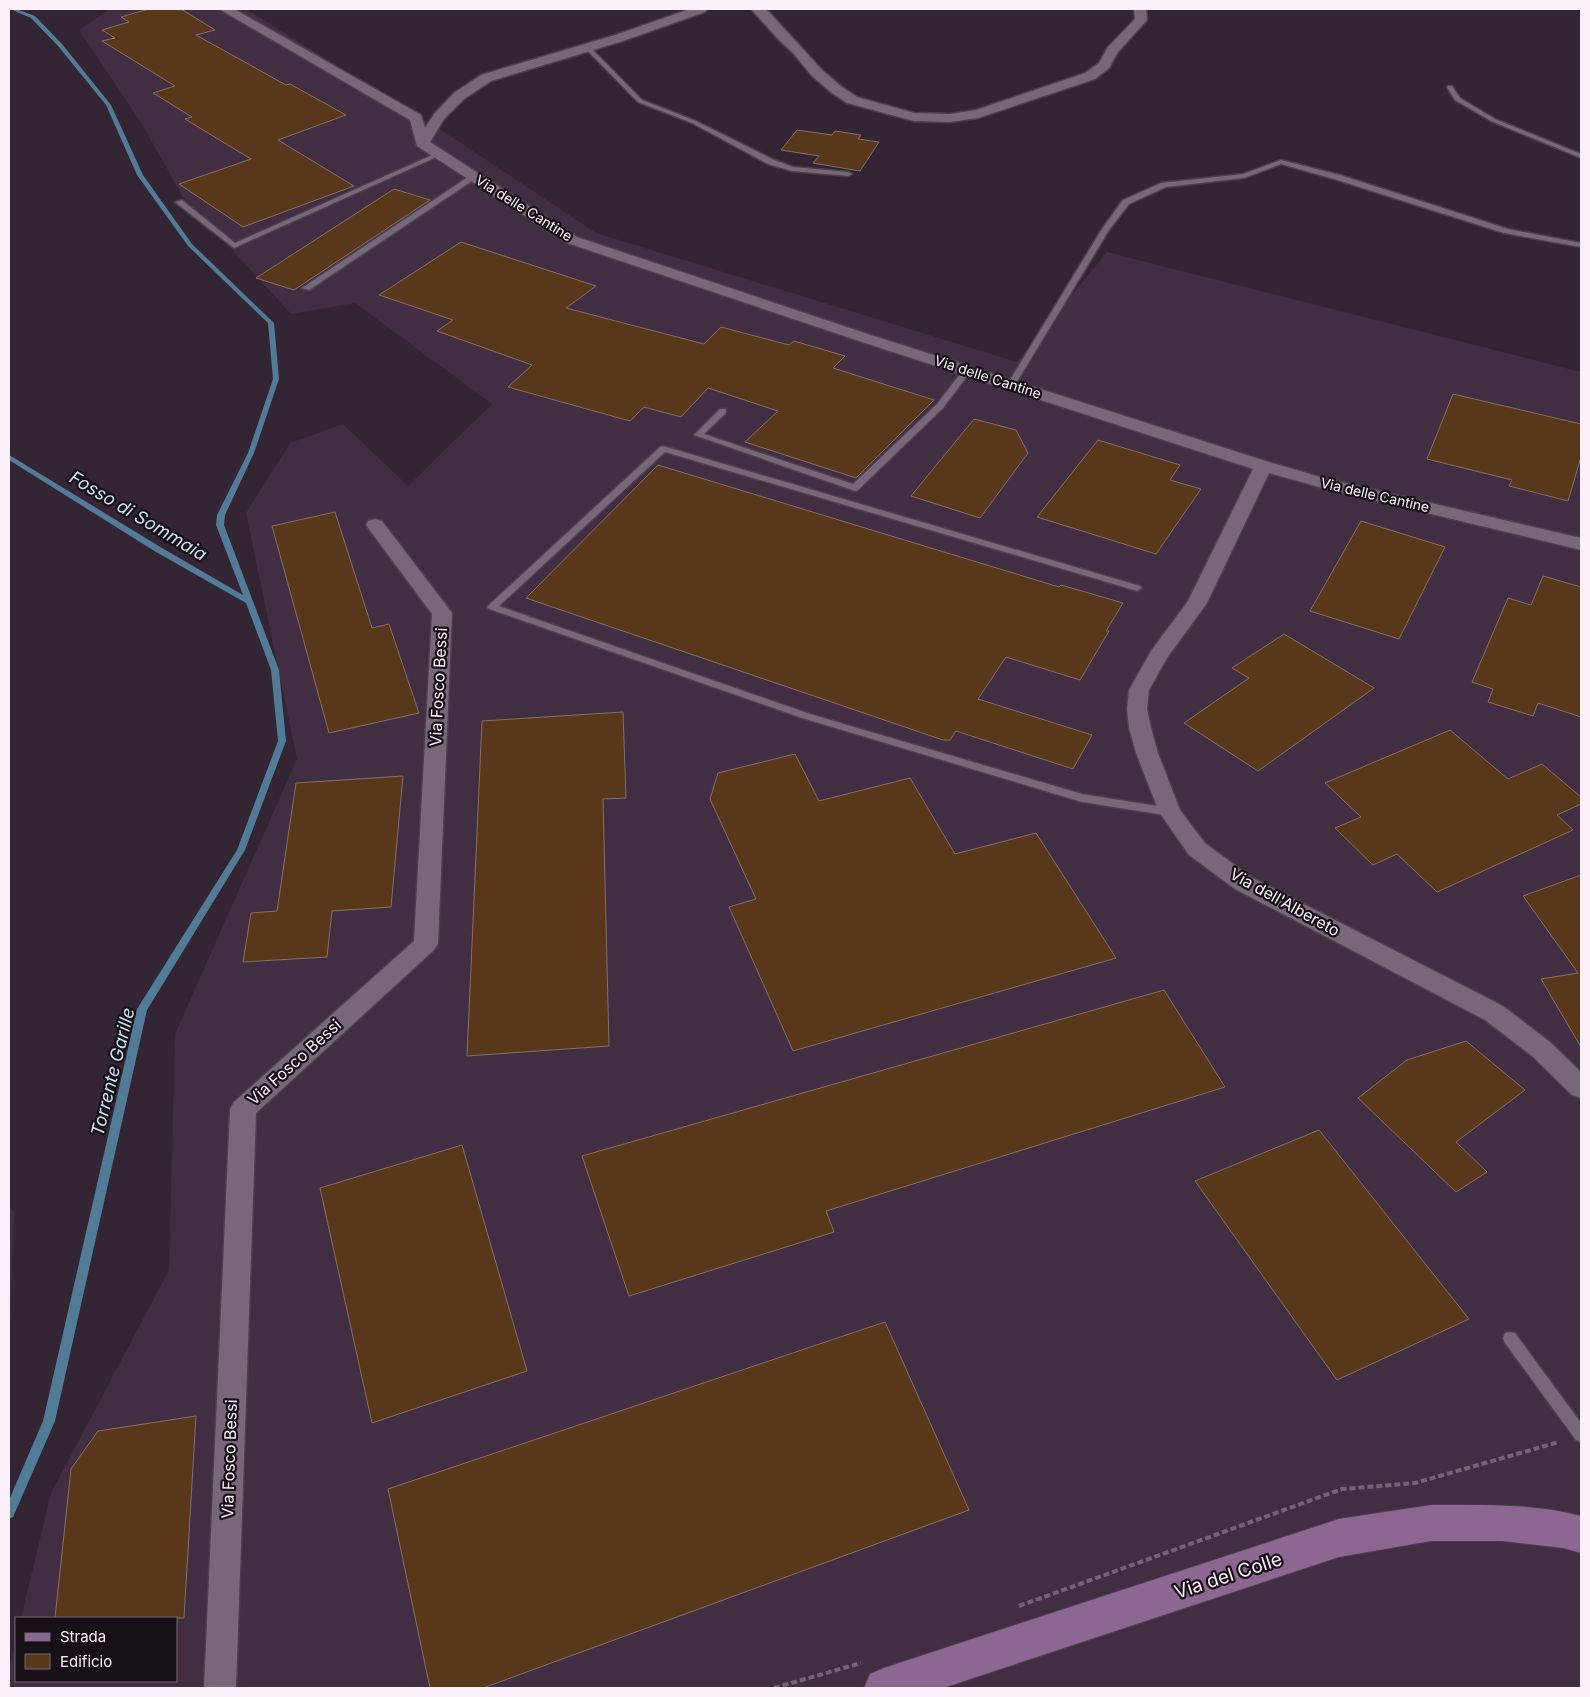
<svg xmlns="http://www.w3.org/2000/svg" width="1590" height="1697" font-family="Inter,sans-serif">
	<rect width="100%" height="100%" fill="#332534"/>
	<g fill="#412e42">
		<polygon points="110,9 246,9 452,137 596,233 1017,362 1107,252 1581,372 1581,1688 9,1688 9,1670 16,1639 16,1681 176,1681 176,1618 21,1618 51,1493 169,1270 175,1034 297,759 246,513 290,443 343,424 408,486 492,404 355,303 291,314 182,195 140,121 79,30"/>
		<polygon points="9,1206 14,1211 9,1356"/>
	</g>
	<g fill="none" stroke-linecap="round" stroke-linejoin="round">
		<polygon fill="#517b96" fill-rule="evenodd" points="10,9 16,9 35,16 62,44 111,105 143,175 192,244 274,323 279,379 254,453 225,515 224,525 279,670 286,741 245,850 147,1010 55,1421 13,1517 9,1519 9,1500 43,1421 137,1009 237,850 278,741 271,670 246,603 156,552 9,460 9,455 11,456 162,548 243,595 216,525 217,515 248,453 273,379 268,323 188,246 137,175 106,105 58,46 31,18"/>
	</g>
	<g fill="#58371b" stroke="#857163">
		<polygon points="149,9 181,9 215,30 196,35 286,85 290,84 346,115 278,140 354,186 243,227 179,184 251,159 185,119 192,117 153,93 175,86 102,41 115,38 102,30 129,22 121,17"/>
		<polygon points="797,130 832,135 835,131 861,135 858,139 879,142 860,171 813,163 819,156 781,150"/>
		<polygon points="394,189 430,200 294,290 256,278"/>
		<polygon points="461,242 596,286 566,308 704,344 721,327 789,345 794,341 845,356 833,368 934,400 856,478 745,442 778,411 708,388 681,417 644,407 630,421 508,387 532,365 437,331 453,320 379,295"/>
		<polygon points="1453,394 1581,424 1581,457 1568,501 1509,486 1512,480 1427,459"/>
		<polygon points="974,419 1016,430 1028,453 980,518 911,496"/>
		<polygon points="1098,440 1180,465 1170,480 1201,489 1156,554 1037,517"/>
		<polygon points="658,465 1059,587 1061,585 1123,603 1106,631 1109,631 1080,680 1006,657 978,699 1092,735 1073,769 956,731 950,740 943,740 526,598"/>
		<polygon points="335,512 372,628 389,624 419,713 329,733 272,526"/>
		<polygon points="1361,521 1445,547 1399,639 1310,611"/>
		<polygon points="1543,576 1581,587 1581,717 1538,703 1533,716 1488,702 1493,689 1472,682 1508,598 1531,605"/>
		<polygon points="1284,634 1374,688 1258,771 1184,723 1249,678 1232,668"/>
		<polygon points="623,712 626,798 603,799 609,1046 467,1056 482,721"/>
		<polygon points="1450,730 1508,779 1542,764 1581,797 1581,804 1557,815 1573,830 1437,892 1397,854 1373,865 1335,828 1361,817 1325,783"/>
		<polygon points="795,754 819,801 910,778 955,854 1036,833 1116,958 793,1051 729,907 756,899 710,799 718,773"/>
		<polygon points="403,776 391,907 332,911 327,957 243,962 251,913 277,911 296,783"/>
		<polygon points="1581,875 1581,1047 1541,979 1578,973 1523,896"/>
		<polygon points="1164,990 1225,1087 826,1211 834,1232 629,1296 582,1156"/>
		<polygon points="1466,1041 1525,1090 1456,1142 1487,1172 1456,1192 1358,1098 1407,1060"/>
		<polygon points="1319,1130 1469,1319 1337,1380 1195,1181"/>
		<polygon points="462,1145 527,1371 372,1423 320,1188"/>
		<polygon points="885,1322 969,1510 483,1688 430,1688 388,1489"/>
		<polygon points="196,1416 184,1618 55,1618 71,1469 98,1431"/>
	</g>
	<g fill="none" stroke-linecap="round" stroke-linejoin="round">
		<g stroke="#4b404c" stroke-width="3">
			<g id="service">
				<polygon points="585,46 589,46 642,100 696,121 774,160 793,167 848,172 852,174 848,176 792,171 768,164 692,123 638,102 585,48"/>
				<polygon points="1448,86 1452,86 1460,98 1495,119 1581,154 1581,158 1491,121 1455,100 1447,87"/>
				<polygon points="439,152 441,153 441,155 234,248 175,202 182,200 235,243"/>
				<polygon points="1281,160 1340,175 1508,229 1581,243 1581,247 1504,233 1334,179 1281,164 1244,178 1166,187 1129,204 1109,230 1015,385 1014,387 1008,387 1007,385 1102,229 1123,200 1161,183 1243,174"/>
				<polygon points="471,175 478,177 309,290 302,288"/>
				<polygon points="967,368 971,371 943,408 858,490 855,491 694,435 720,409 726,409 726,413 704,434 853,484 937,404 964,369"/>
				<polygon points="663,446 1140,586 1142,588 1137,591 1134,590 665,452 499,606 810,714 1082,794 1170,808 1176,812 1174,815 1170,816 1082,802 802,718 489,609 487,607 489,605 660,447"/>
				<polygon points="1510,1332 1515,1333 1581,1423 1581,1442 1576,1440 1505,1343 1503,1338 1505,1333"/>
			</g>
		</g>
		<g stroke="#4b404c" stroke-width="3">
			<g id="minor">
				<polygon points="219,9 234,9 421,115 425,128 434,114 454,93 481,75 615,35 690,9 707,9 705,12 623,41 491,81 464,99 444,119 430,142 577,237 874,336 1269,462 1324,478 1581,538 1581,550 1319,487 1269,473 1207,603 1167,658 1149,690 1147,709 1151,728 1158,753 1180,810 1205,843 1251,877 1503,1006 1550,1042 1581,1072 1581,1098 1572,1095 1532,1056 1485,1020 1235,889 1189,855 1159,812 1136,753 1129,728 1127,709 1129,690 1151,651 1188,601 1253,469 862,342 567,243 417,146 410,120"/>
				<polygon points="751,9 765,9 769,12 822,70 842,87 857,97 914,113 950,114 976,110 1085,73 1099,63 1108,47 1135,19 1134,9 1146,9 1147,20 1118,52 1109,68 1095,79 978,118 950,122 914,121 847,103 832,93 812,76 793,53 779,40"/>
				<polygon points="375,519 382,521 452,613 438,944 434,950 256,1113 236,1688 204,1688 230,1109 234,1102 414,941 432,614 366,525 368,521"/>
			</g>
		</g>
		<g stroke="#4b404c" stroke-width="2">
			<path id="secondary" d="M1431,1505C1481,1505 1532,1503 1581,1516V1553L1563,1548L1502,1541H1431L1339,1557L943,1688H864L870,1674L884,1668L1339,1519Z"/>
		</g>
		<g stroke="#736674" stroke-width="4" stroke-dasharray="6 3" stroke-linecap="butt">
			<polyline points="1019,1606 1342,1489 1415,1483 1559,1442"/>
			<polyline points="774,1688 861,1663"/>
		</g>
		<use href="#service" fill="#776778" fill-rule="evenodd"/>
		<use href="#minor" fill="#776778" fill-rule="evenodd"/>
		<use href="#secondary" fill="#8c6792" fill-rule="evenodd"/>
	</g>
	<g text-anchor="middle" stroke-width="4.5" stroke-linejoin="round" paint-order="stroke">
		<g font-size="14" fill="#faf0fa" stroke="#171117">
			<text transform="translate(524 208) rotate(32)" y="5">Via delle Cantine</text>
			<text transform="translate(988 377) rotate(18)" y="5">Via delle Cantine</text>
			<text transform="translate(1375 495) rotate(13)" y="5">Via delle Cantine</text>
		</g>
		<g font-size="16" fill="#faf0fa" stroke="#171117">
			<text transform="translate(438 687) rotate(-87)" y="6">Via Fosco Bessi</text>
			<text transform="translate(1285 902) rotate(29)" y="6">Via dell'Albereto</text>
			<text transform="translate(294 1062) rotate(-42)" y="6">Via Fosco Bessi</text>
			<text transform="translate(229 1459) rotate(-88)" y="6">Via Fosco Bessi</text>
		</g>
		<g font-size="18" font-style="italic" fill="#c8e2f4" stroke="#171117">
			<text transform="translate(138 516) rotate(31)" y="6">Fosso di Sommaia</text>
			<text transform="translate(113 1072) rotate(-76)" y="6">Torrente Garille</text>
		</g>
		<g font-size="19" fill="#faf0fa" stroke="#171117">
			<text transform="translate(1228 1575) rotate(-18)" y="7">Via del Colle</text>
		</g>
	</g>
	<rect width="1590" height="1697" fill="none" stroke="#faf0fa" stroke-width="20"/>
	<rect x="15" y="1617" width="162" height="65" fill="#171117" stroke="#726a72"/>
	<rect x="25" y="1633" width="25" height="8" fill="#8c6792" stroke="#726a72"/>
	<text x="60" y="1642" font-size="15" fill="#faf0fa">Strada</text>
	<rect x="25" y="1654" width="25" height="15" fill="#58371b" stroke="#726a72"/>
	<text x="60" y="1667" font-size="15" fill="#faf0fa">Edificio</text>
</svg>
